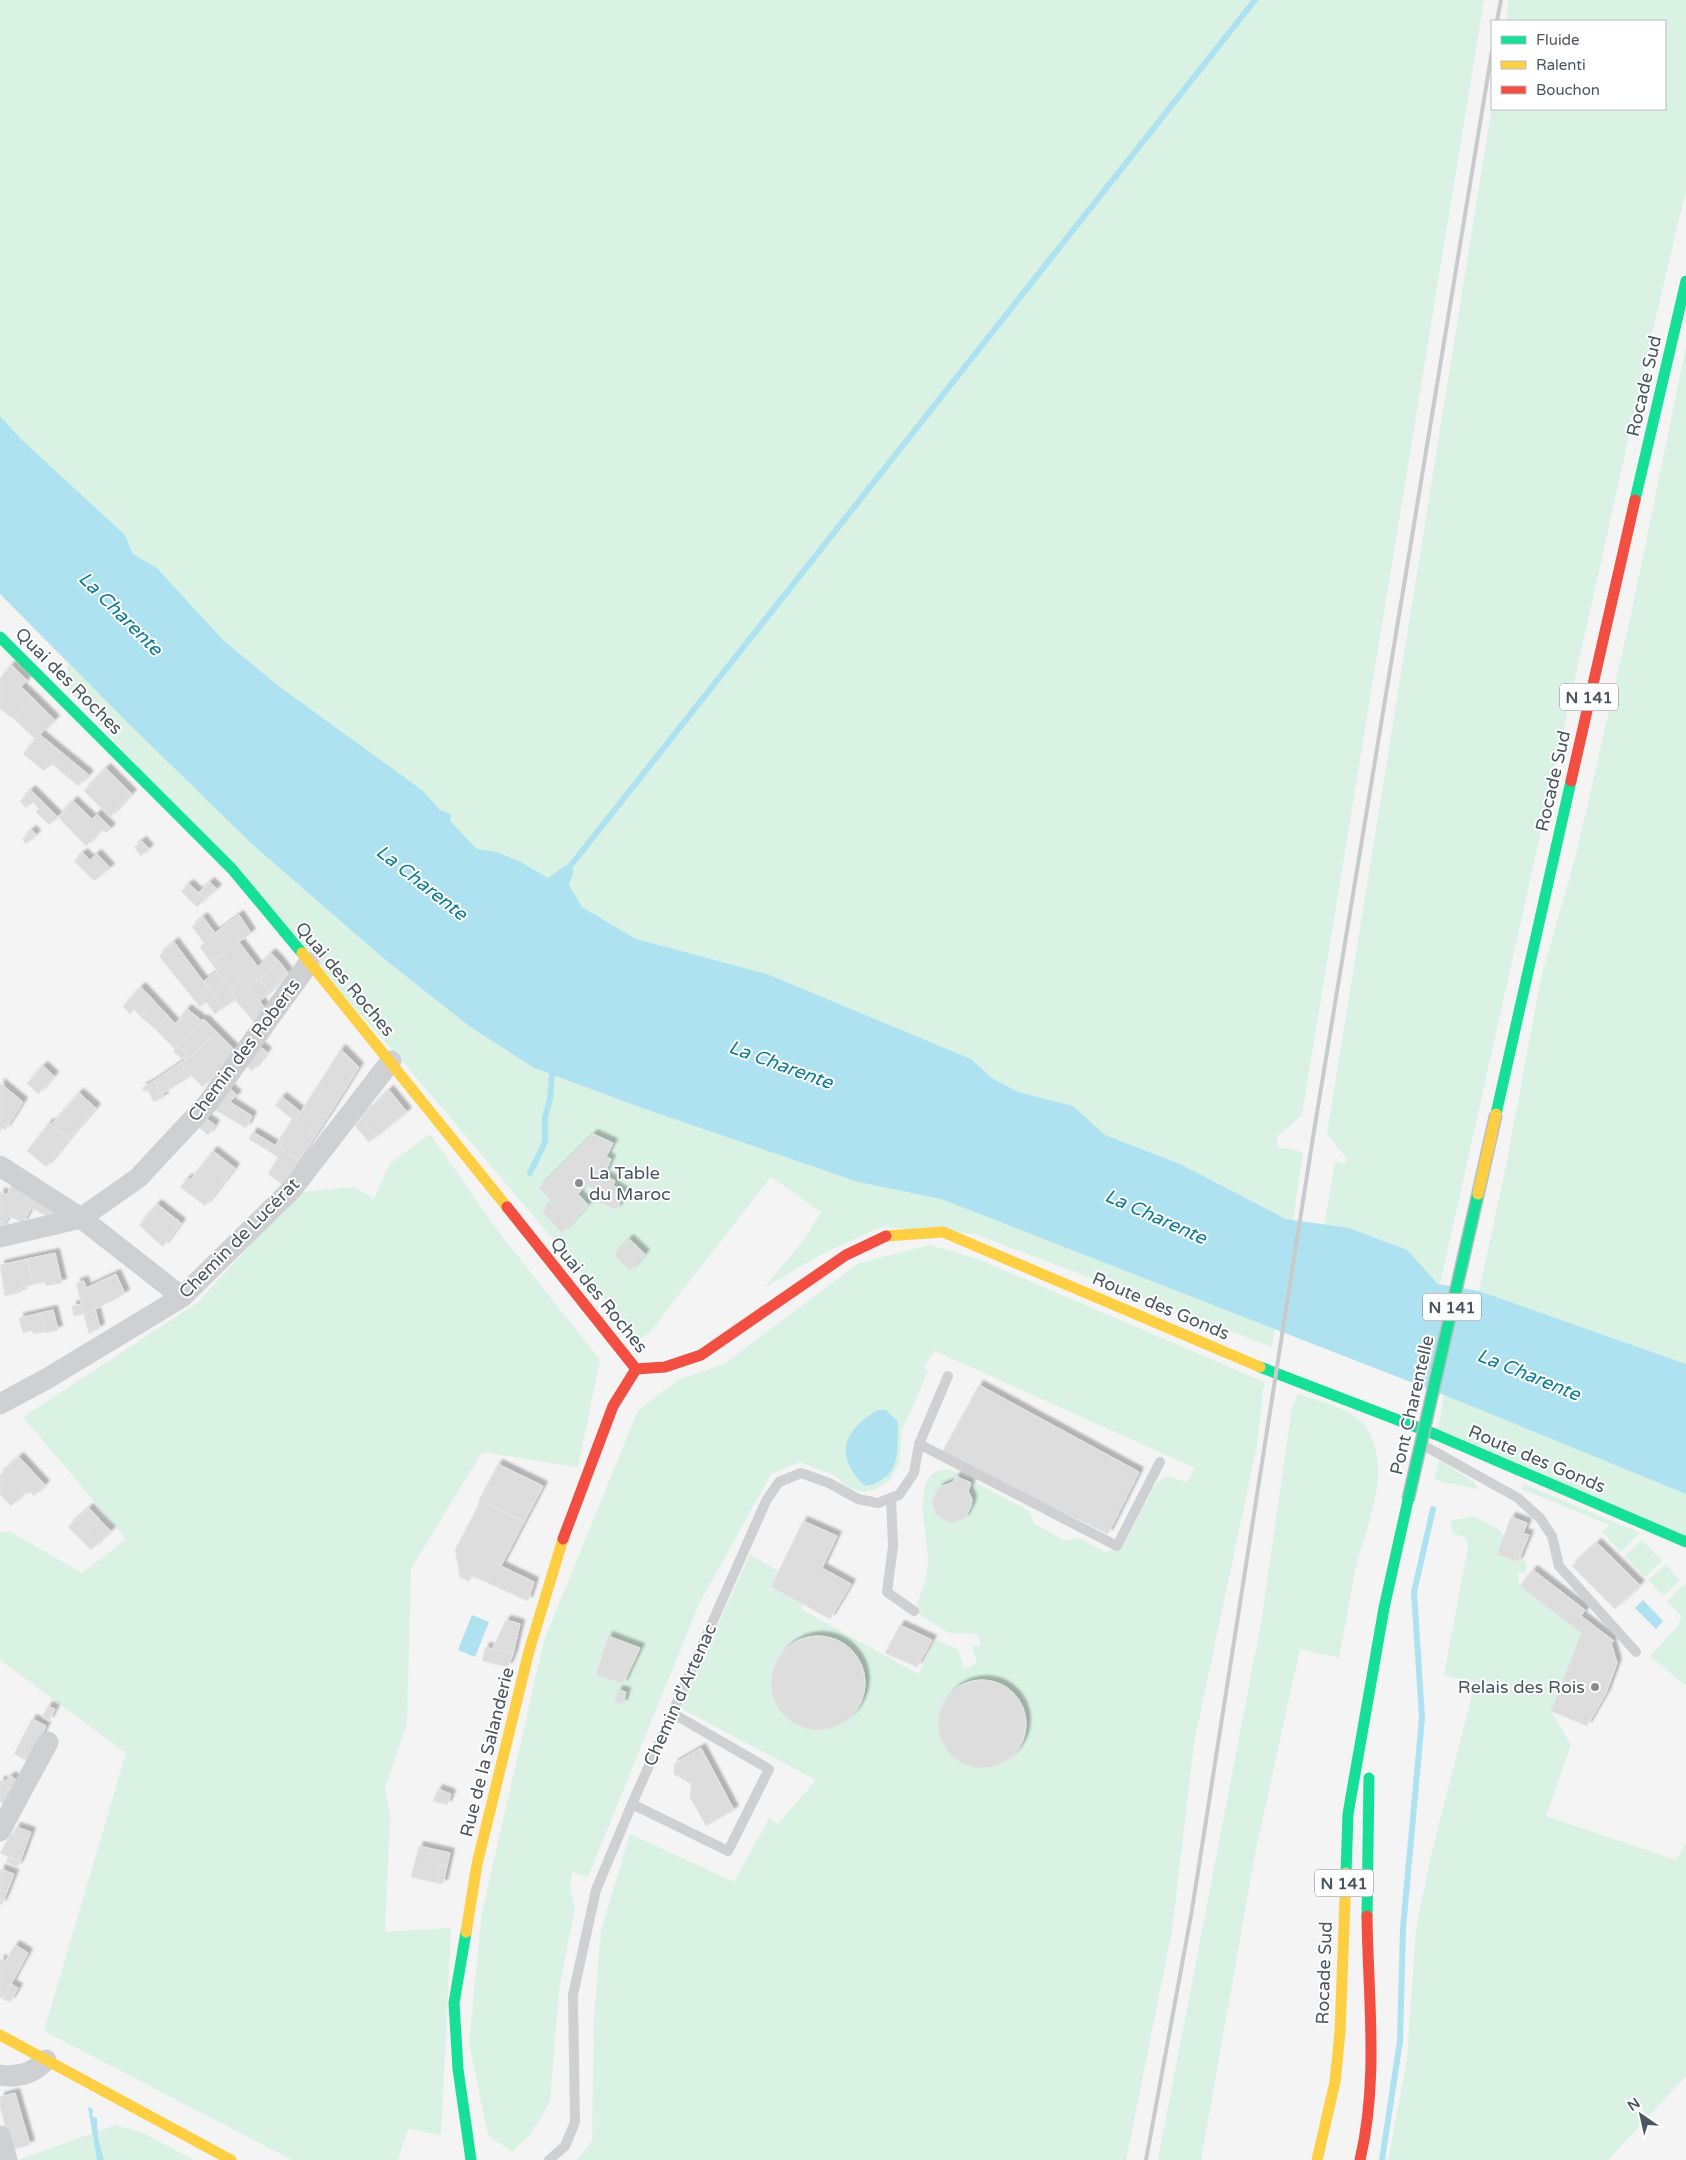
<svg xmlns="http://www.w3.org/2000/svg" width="1686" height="2160" font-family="'Varela Round',sans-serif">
	<defs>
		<filter id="shadow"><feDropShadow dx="4.5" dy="-4.5" stdDeviation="1" flood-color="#0004"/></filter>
	</defs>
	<rect width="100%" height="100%" fill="#f4f4f4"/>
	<g fill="#d9f2e3">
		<polygon points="0,0 1484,0 1302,1115 1277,1137 1277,1147 1303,1152 1293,1220 1286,1219 1180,1164 1105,1135 1073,1106 1018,1092 992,1078 971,1059 767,974 636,940 582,907 569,885 574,871 566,865 548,879 519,861 497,852 477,849 450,821 451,814 440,810 422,790 280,687 224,641 157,568 133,554 125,535 21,439 0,416"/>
		<polygon points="1509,0 1686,0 1686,190 1653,329 1440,1284 1324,1225 1335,1162 1345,1163 1347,1159 1327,1134 1492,106 1492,109 1665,109 1665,21 1506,21"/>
		<polygon points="1686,346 1686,1364 1479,1291 1505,1171 1541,978 1577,851 1632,610"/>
		<polygon points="68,663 253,845 383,958 469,1026 534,1068 645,1109 858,1182 941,1199 1275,1329 1272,1347 975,1234 881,1227 822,1254 764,1288 803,1241 821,1212 771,1177 649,1333 638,1340 404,1063 66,687"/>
		<polygon points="430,1134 498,1231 600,1360 578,1467 482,1452 411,1569 407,1723 385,1789 390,1817 385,1932 451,1928 441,2135 408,2129 398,2160 292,2160 44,2031 126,1753 0,1660 0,1532 11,1532 82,1573 126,1539 23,1417 197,1303 299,1192 355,1187 374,1199 390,1163"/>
		<path d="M930,1245L978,1259L1264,1382L1257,1445L1194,1743L1172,1931L1126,2160H577L592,2141L594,2016L601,1930L630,1834L734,1882L769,1818L778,1824L816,1780L680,1708L750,1554L778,1571L771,1587L803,1604L801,1609L918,1674L936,1640L958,1649L964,1669L977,1663L972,1647L981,1644L976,1634L949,1633L914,1611C921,1594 928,1577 928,1559C928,1536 906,1460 954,1471L1029,1511L1034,1523L1065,1541L1079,1538L1105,1552L1118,1548L1125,1542L1156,1483L1168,1476L1187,1482L1195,1468L935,1351L923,1367L928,1372L902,1430L899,1465L889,1481L874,1490L862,1492L847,1487L834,1475L800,1462L771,1474L699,1604L588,1877L572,1872L570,1888L575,1907L559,1990L550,2102L529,2136L512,2152L488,2135L469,2043L482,1912L544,1641L638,1410L678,1380L724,1364L859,1263Z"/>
		<path d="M1298,1394C1319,1401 1357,1410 1368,1430C1393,1475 1365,1526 1355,1571C1349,1600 1345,1629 1339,1658L1300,1649L1256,1849L1201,2160H1158L1261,1623L1292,1408Z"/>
		<polygon points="1444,1395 1686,1494 1686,1542 1437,1435"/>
		<polygon points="1439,1460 1474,1482 1478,1489 1434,1480"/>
		<polygon points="1524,1484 1640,1533 1621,1552 1602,1532 1609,1525 1522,1489"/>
		<polygon points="1473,1516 1498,1529 1527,1564 1525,1573 1517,1573 1520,1586 1581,1633 1551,1711 1571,1745 1546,1816 1676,1860 1686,1843 1686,2076 1608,2160 1388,2160 1407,2060 1416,1929 1431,1856 1475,1683 1444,1675 1468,1547 1466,1538 1453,1534 1450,1521"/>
		<polygon points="1642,1540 1662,1561 1645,1577 1625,1556"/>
		<polygon points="1666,1564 1680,1580 1663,1596 1648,1580"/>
		<polygon points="1684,1584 1686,1586 1686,1686 1650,1656 1678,1626 1681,1616 1667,1601"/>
		<polygon points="115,2125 143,2133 194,2160 18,2160"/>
	</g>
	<g fill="#aee2f0">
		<polygon points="0,416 21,439 125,535 133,554 157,568 224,641 280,687 422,790 440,810 451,814 450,821 477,849 497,852 519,861 548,878 566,865 574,871 569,885 582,907 636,939 767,974 971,1059 992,1078 1018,1092 1073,1106 1105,1135 1180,1164 1286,1219 1349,1228 1407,1250 1438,1284 1479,1291 1686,1364 1686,1494 1444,1395 941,1199 858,1182 645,1109 534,1068 469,1026 383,958 253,845 133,728 0,594"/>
		<path d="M878,1410H886L898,1422C897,1452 902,1479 865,1486C833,1456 843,1430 878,1410Z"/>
		<polygon points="1643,1600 1663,1621 1656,1629 1635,1608"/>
		<polygon points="472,1615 489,1622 475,1657 458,1650"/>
		<polygon points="88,2107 93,2109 92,2116 97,2118 98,2138 104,2160 97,2160"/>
	</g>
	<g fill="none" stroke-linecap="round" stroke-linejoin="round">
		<g stroke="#aee2f0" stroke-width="6">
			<polyline points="564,874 1255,0"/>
			<polyline points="530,1173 545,1142 545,1117 550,1099 552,1075"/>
			<polyline points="1382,2160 1400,2041 1403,1928 1422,1718 1414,1592 1433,1509"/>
		</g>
	</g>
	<g fill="#ddddde" stroke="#e5e6e7" filter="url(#shadow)">
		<polygon points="11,665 27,680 21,687 33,698 15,720 0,709 0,678"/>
		<polygon points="33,698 55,720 35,739 15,720"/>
		<polygon points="39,734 89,775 78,786 51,763 44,771 23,754"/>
		<polygon points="106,768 132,794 110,817 84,791"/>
		<polygon points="31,790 58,817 49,825 36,812 39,809 33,802 26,808 20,801"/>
		<polygon points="73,801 92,819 97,814 111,828 106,833 102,829 86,846 58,817"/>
		<polygon points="32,830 36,835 26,844 22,839"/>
		<polygon points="142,841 149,849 141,856 134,847"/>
		<polygon points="83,853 90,860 97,854 110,868 94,881 74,861"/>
		<polygon points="210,882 217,889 205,899 198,893"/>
		<polygon points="189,884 205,899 197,907 181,891"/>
		<polygon points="239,915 251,933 211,963 200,947 204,943 192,927 203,917 215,933"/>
		<polygon points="174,942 223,1008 215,1014 206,1002 200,1007 159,956"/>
		<polygon points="239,942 258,967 271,953 279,961 251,987 243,978 230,990 211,963"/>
		<polygon points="279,961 288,973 270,992 259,980"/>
		<polygon points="218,971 237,999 223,1008 204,981"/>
		<polygon points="243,978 251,987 249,989 267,1010 254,1022 235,1000 237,999 230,990"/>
		<polygon points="259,980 270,992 259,1002 249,989"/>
		<polygon points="141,987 155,1002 140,1016 134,1009 130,1014 123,1006"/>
		<polygon points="155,1002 168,1016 155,1029 140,1016"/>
		<polygon points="187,1009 201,1020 205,1020 175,1049 155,1029 168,1016 175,1024"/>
		<polygon points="205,1020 217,1032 186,1060 183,1058 187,1054 178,1045"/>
		<polygon points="217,1032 236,1051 203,1087 179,1064 192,1056"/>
		<polygon points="178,1045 187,1054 182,1059 173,1051"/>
		<polygon points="258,1045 267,1052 252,1071 244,1064"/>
		<polygon points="341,1049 359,1067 334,1107 314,1091"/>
		<polygon points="179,1064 191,1076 162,1094 154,1081"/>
		<polygon points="43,1066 54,1076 38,1094 27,1083"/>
		<polygon points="154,1081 164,1097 154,1102 147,1090 144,1092 142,1088"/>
		<polygon points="0,1083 23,1102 5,1130 2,1128 0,1132"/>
		<polygon points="229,1088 237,1095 230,1102 252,1116 246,1128 212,1108"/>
		<polygon points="389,1090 407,1112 376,1137 361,1118"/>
		<polygon points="314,1091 334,1107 315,1136 296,1119"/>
		<polygon points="79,1093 96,1108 69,1139 51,1125"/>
		<polygon points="282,1097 301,1112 296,1119 315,1136 299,1160 275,1146 292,1119 275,1105"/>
		<polygon points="204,1117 215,1125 208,1135 197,1126"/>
		<polygon points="361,1118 376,1137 369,1142 355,1126"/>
		<polygon points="49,1123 69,1139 46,1167 27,1151"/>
		<polygon points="253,1132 299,1160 283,1185 268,1174 278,1157 249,1139"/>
		<polygon points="593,1134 613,1143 606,1157 611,1159 604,1175 615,1181 613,1185 625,1193 616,1210 596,1200 599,1193 586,1185 578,1194 588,1205 562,1233 542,1212 552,1202 539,1188"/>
		<polygon points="213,1151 235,1168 205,1206 180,1187 188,1178 190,1180"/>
		<polygon points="15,1180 61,1207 50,1218 31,1208 23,1223 9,1216 0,1230 0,1192 6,1195"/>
		<polygon points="157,1204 181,1223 163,1247 139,1225"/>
		<polygon points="629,1239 645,1254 630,1271 614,1255"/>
		<polygon points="55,1253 62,1283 46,1286 45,1282 33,1285 27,1259"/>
		<polygon points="27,1259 33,1285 21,1288 22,1292 5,1296 0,1265"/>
		<polygon points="116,1274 125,1294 84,1315 76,1283 84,1281 86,1288"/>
		<polygon points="81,1304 84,1314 74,1316 72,1306"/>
		<polygon points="95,1309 100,1328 89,1334 84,1315"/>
		<polygon points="53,1310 58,1330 45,1333 40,1313"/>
		<polygon points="40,1313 45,1332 33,1334 32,1330 23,1333 19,1318"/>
		<polygon points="979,1385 1139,1472 1108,1534 941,1454"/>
		<polygon points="19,1457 45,1485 34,1496 30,1492 27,1494 25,1492 11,1506 0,1494 0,1475"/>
		<polygon points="498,1464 543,1486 524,1522 479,1500"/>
		<polygon points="956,1476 971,1483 968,1491 972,1499 971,1506 965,1518 953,1523 947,1522 936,1515 932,1503 933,1497 940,1487 953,1482"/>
		<polygon points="479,1500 524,1522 501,1566 534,1582 528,1601 472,1576 469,1581 460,1577 455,1550 479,1504"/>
		<polygon points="89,1508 99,1519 79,1538 68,1527"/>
		<polygon points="1511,1517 1527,1523 1523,1533 1529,1535 1518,1562 1497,1554"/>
		<polygon points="99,1519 111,1531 91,1550 79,1538"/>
		<polygon points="803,1521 837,1536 822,1568 851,1584 830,1619 771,1587"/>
		<polygon points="1597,1543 1640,1585 1615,1609 1572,1566"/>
		<polygon points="1533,1570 1585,1610 1581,1616 1614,1641 1611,1643 1617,1663 1606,1693 1587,1726 1551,1711 1581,1633 1520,1586"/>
		<polygon points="506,1620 520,1624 513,1654 492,1649"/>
		<polygon points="900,1625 932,1640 917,1667 885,1653"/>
		<circle cx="818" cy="1683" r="47"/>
		<polygon points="608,1636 640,1648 623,1684 596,1675"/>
		<polygon points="485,1647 513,1654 508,1667 482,1661"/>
		<circle cx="982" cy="1724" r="44"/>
		<polygon points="618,1690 626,1692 623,1704 615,1702"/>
		<polygon points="48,1706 55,1709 49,1721 42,1717"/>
		<polygon points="32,1719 46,1726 29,1762 14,1754"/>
		<polygon points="701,1748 734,1810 706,1826 690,1797 691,1784 674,1774 674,1764"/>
		<polygon points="11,1776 19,1782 14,1792 3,1783"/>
		<polygon points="0,1780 14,1792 6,1807 0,1802"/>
		<polygon points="438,1789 451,1794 447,1805 433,1801"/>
		<polygon points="16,1827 31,1832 28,1840 13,1835"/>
		<polygon points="11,1834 28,1840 20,1862 0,1853"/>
		<polygon points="419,1846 450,1853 447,1866 441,1865 436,1883 411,1877"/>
		<polygon points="8,1857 20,1862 17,1867 6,1862"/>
		<polygon points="441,1865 447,1866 443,1884 436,1883"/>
		<polygon points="0,1869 14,1874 7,1892 0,1890"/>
		<polygon points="0,1890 7,1892 2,1904 0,1904"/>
		<polygon points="15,1945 28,1953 3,1999 0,1997 0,1959 5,1962"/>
		<polygon points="11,1984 18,1988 10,2002 3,1999"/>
		<polygon points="15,2093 30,2145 11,2150 0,2106 0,2097"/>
	</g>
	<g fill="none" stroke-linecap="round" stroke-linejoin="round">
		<g stroke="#ced0d2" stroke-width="10">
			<polyline points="919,1444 1117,1546 1160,1462"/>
			<polyline points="1423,1445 1518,1498 1540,1518 1552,1536 1559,1566 1636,1652"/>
			<polyline points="891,1498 893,1546 887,1592 914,1611"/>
			<polyline points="632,1804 728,1851 769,1769 672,1713"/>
			<polyline points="549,2160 565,2146 575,2122 573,1995 596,1890 632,1804 766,1501 779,1482 801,1473 829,1483 858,1499 878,1503 899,1495 914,1473 919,1444 948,1376"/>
		</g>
		<g stroke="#ced0d2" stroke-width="21">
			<polyline points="0,1166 81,1218 182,1297"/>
			<polyline points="0,1237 81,1218 138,1178 208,1103 309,963"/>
			<polyline points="0,1404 48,1378 182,1297 292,1189 391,1061"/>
			<polyline points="0,1831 48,1742"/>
			<path d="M0,2075C18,2078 33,2074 46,2060"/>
			<polyline points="0,2136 7,2160"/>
		</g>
		<g stroke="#16e098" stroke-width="11">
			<polyline points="1635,500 1686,281"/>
			<polyline points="0,637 232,869 302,953"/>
			<polyline points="1496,1114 1571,781"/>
			<polyline points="1260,1367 1437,1435 1686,1542"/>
			<polyline points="1346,1873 1348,1814 1384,1608 1408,1500"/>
			<polyline points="1367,1916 1369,1778"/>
			<polyline points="466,1932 454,2003 458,2069 471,2160"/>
		</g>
		<g stroke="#ffcf43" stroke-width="11">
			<polyline points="302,953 507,1207"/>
			<polyline points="886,1236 943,1232 1260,1367"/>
			<polyline points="466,1932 477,1864 529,1651 563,1539"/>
			<polyline points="0,2035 231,2160"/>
			<polyline points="1317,2160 1335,2082 1340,2032 1346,1873"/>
		</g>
		<g stroke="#f24e42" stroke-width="11">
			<polyline points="1571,781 1635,500"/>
			<polyline points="507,1207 636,1369"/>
			<polyline points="636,1369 665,1367 701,1355 846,1255 886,1236"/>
			<polyline points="563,1539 613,1406 636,1369"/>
			<path d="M1360,2160C1379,2080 1368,1997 1367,1916"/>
		</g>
		<g stroke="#c9cacc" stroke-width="4">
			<polyline points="1497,21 1501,0"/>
			<polyline points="1146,2160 1192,1910 1313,1137 1492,51"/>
		</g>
		<g stroke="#b9bec3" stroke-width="14" stroke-linecap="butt">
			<polyline id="fast-bridge" points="1408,1500 1478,1194"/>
		</g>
		<g stroke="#b9bec3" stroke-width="14" stroke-linecap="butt">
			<polyline id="slow-bridge" points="1478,1194 1496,1114"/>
		</g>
		<use href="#fast-bridge" stroke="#16e098" stroke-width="11"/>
		<use href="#slow-bridge" stroke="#ffcf43" stroke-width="11"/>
	</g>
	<g fill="#868d94" stroke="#fff" stroke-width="2">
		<circle cx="579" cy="1183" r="5"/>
		<circle cx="1595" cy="1687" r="5"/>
	</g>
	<g text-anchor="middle" stroke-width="4" stroke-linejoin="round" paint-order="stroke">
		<g fill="#fff" stroke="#808990" stroke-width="1">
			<rect x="1560" y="683.5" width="58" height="27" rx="4"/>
			<rect x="1423" y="1293.5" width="58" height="27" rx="4"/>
			<rect x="1315" y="1869.5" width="58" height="27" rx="4"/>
		</g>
		<g font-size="16" font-weight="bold" fill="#4a5661">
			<text x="1589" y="703">N 141</text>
			<text x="1452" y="1313">N 141</text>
			<text x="1344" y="1889">N 141</text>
		</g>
		<g font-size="18" fill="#4a5661" stroke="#fff">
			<text transform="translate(1644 386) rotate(-77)" y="6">Rocade Sud</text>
			<text transform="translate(69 681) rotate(45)" y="6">Quai des Roches</text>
			<text transform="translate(1553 781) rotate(-77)" y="6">Rocade Sud</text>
			<text transform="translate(345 979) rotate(50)" y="6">Quai des Roches</text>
			<text transform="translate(244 1050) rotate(-53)" y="6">Chemin des Roberts</text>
			<text transform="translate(239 1238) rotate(-45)" y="6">Chemin de Lucérat</text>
			<text transform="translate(599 1295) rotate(51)" y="6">Quai des Roches</text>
			<text transform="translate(1161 1306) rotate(23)" y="6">Route des Gonds</text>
			<text transform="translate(1412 1405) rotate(-77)" y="6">Pont Charentelle</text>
			<text transform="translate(1537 1459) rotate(23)" y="6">Route des Gonds</text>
			<text transform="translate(680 1695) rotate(-66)" y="6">Chemin d'Artenac</text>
			<text transform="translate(487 1752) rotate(-76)" y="6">Rue de la Salanderie</text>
			<text transform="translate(1324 1973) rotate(-88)" y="6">Rocade Sud</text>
		</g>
		<g font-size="18" fill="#4a5661" stroke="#fff" text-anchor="start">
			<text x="589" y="1179">La Table<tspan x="589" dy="21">du Maroc</tspan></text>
			<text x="1585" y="1693" text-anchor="end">Relais des Rois</text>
		</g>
		<g font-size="19" font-style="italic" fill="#0c7c9b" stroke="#fff">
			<text transform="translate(121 613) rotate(45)" y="7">La Charente</text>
			<text transform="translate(422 882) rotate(38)" y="7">La Charente</text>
			<text transform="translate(781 1064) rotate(20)" y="7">La Charente</text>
			<text transform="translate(1156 1216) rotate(24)" y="7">La Charente</text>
			<text transform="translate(1529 1374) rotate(22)" y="7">La Charente</text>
		</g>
	</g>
	<rect x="1491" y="20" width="175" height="90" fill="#ffffff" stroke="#b7bbc0"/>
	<rect x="1501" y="36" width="25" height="8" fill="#16e098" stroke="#b7bbc0"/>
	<text x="1536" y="45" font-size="15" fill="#4a5661">Fluide</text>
	<rect x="1501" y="61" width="25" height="8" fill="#ffcf43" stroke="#b7bbc0"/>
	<text x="1536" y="70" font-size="15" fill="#4a5661">Ralenti</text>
	<rect x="1501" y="86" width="25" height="8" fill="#f24e42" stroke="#b7bbc0"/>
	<text x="1536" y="95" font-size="15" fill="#4a5661">Bouchon</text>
	<g transform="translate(1641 2115) rotate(326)" stroke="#ffffff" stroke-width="4" paint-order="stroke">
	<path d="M0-4L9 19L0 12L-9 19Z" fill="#4a5661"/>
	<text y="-8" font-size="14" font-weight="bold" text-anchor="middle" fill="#4a5661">N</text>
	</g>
</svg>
